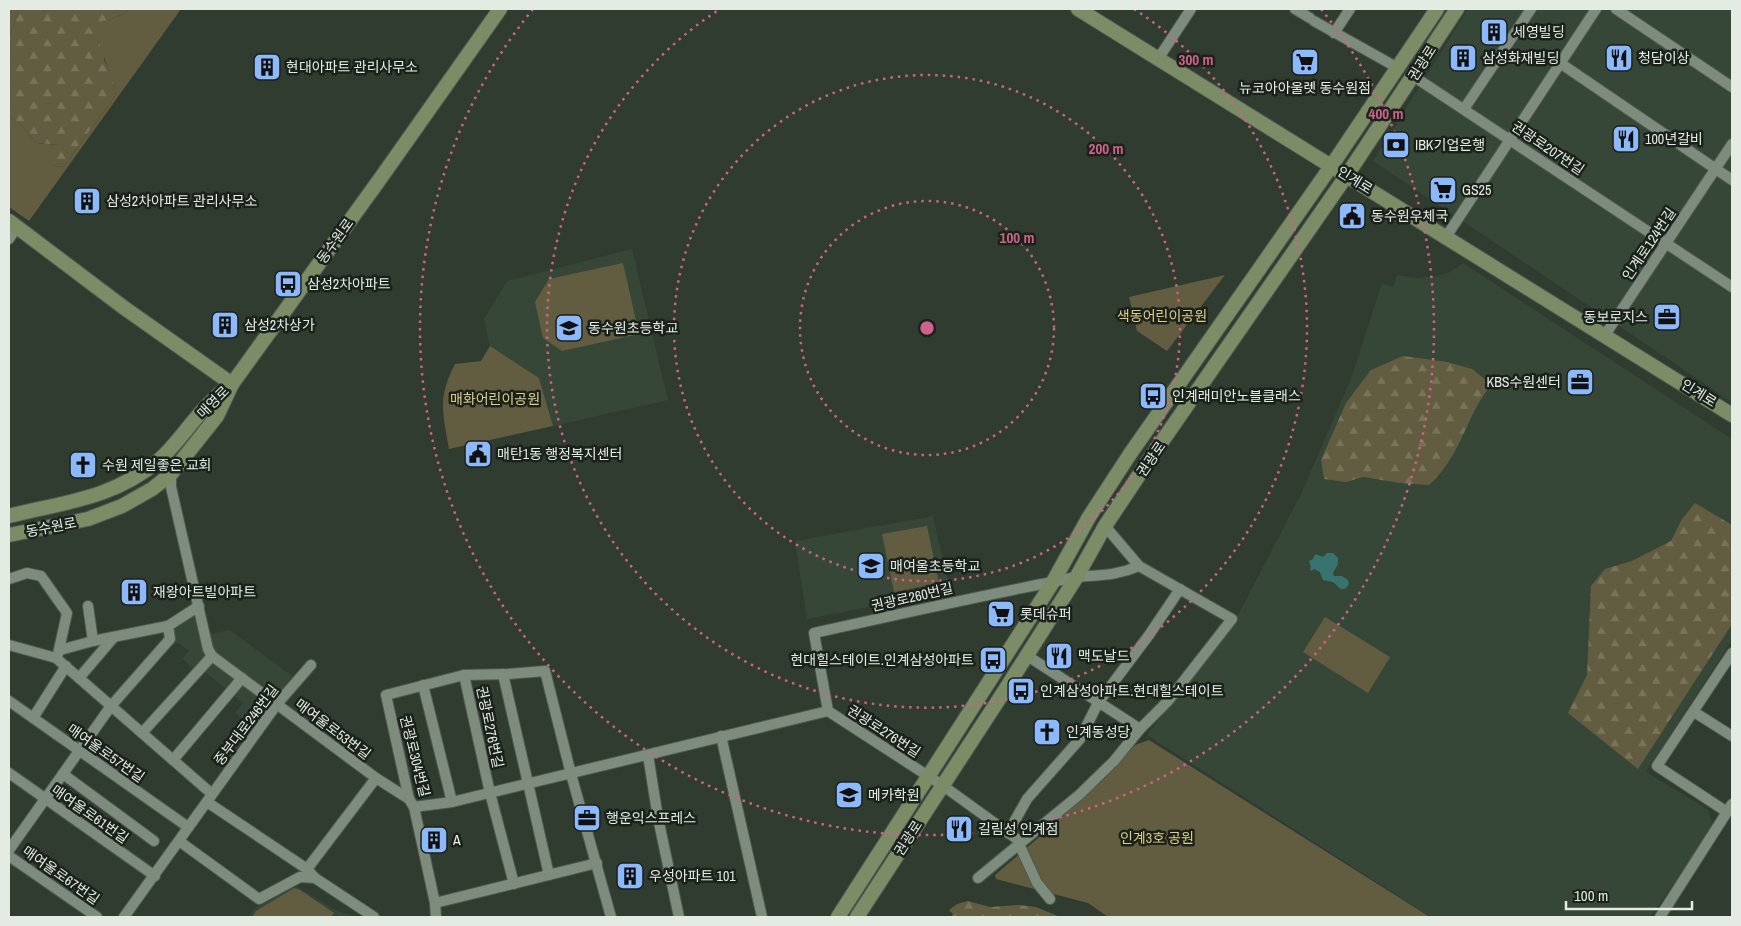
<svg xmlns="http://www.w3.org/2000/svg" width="1741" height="926" font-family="'Archivo Narrow','Noto Sans KR',sans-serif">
	<defs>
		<pattern id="forest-firs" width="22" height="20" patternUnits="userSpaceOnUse" patternTransform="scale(1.25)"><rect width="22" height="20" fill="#625d40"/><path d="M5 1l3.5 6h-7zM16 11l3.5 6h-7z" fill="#78745b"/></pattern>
	</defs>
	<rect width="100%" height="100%" fill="#2f3c2f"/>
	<g fill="#374737">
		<polygon points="1468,9 1732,9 1732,402 1373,161"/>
		<polygon points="632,249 668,400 553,426 539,378 490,346 484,319 507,281"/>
		<polygon points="1463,263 1732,439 1732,640 1646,772 1707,809 1712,821 1709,835 1650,917 1431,917 1147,735 1237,617 1302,492 1352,376 1382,283 1393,287 1397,275 1416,278 1438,276 1448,273"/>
		<polygon points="933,516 950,591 807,619 795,541"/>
		<polygon points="203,601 210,634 230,630 292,676 271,704 255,731 235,713 243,703 199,667 196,670 182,659 189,651 178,643 174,644 168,620"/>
		<polygon points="298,887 337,911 356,917 248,917 255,908 286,889"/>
	</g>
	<g fill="url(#forest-firs)">
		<polygon points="19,9 129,9 126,13 103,22 104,60 113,80 116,95 64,166 58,167 50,163 50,157 59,145 36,143 24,128 9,115 9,38"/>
		<path d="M1403,356L1447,362L1472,369L1491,384C1487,391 1482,397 1478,404C1463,432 1454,463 1429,485L1400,483L1363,477L1346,482L1324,479L1321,460L1346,403L1371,370Z"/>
		<polygon points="1695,503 1732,525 1732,624 1638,769 1568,713 1587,675 1591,586 1605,569 1632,561 1671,541 1682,519"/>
		<polygon points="968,901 990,907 1019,905 1036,907 1060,917 951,917 953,914 949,910 957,904"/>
	</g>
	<g fill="#625d40">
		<polygon points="9,9 19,9 9,38"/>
		<path d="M129,9H181L29,221L9,207V115L24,128L36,143L59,145L58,154L50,157V163L58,167L64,166L116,95C112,73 100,54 97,31L103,22L126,13Z"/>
		<polygon points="623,263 639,334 562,351 543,338 535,302 549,279"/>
		<polygon points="1225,275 1167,351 1137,331 1129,297"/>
		<path d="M490,346L539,378L553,426L449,449C443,414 437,398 455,364L481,361Z"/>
		<polygon points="927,526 939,583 894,592 882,534"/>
		<polygon points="1325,617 1390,657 1368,693 1303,652"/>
		<polygon points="1149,740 1430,917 1108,917 1088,903 996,879 995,875 1044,833 1106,777 1135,745"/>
		<polygon points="294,888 300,890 334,913 331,917 252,917 256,911"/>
	</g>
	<polygon fill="#39736f" points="1327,553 1333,553 1338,558 1338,564 1333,573 1334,576 1342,576 1348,580 1349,584 1345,589 1341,589 1333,582 1323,580 1320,572 1314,569 1311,571 1310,570 1311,567 1309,561 1313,559 1315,554 1323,557"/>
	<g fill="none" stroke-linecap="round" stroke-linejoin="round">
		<g stroke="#505a50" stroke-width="12">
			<g id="street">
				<polyline points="1295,9 1310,18"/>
				<polyline points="1616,9 1732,87"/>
				<polyline points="1314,21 1398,68"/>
				<polyline points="1334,33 1350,9"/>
				<polyline points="1158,59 1191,9"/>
				<polyline points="1560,63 1732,180"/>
				<polyline points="1413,76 1732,287"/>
				<polyline points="1464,109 1531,9"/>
				<polyline points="1446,237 1596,9"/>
				<polyline points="9,239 17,227"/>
				<polyline points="1605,335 1732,144"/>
				<polyline points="171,474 171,487 208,649 212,656 376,778 409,799"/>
				<polyline points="9,579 27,573 41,576 67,613 58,654"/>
				<polyline points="88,606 93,641"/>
				<polyline points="9,645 56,658 212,794"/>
				<polyline points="60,650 93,641 168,626 199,606"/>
				<polyline points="1732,653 1657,766 1727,812 1732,804"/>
				<polyline points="1026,655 1140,729"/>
				<polyline points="503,674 549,875"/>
				<polyline points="464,675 490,793 514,884"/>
				<polyline points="79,678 114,637"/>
				<polyline points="423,685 452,802"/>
				<polyline points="9,701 188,827"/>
				<path d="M828,711L814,633C890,616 966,599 1042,584C1053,582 1065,579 1076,577C1100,575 1116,576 1139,566"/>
				<polyline points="1694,712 1732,736"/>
				<polyline points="33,718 66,666"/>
				<polyline points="142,733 212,656"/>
				<polyline points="721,736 762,917"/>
				<polyline points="648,755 658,818 679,917"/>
				<polyline points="173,760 242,678"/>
				<polyline points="9,773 155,876"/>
				<polyline points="63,774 154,841"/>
				<polyline points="207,802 307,869 315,878 374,917"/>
				<polyline points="414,807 452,802 828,711 942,785 1021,842"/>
				<polyline points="1008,833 1027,799 1080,739 1098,703 1149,635 1180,589"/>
				<polyline points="179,841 259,899 300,877 315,878"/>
				<polyline points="1019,844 1037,883 1050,899"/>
				<polyline points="9,850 111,706 170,639 168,626"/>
				<polyline points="9,856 97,917"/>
				<polyline points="307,869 376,778"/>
				<polyline points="978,878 1079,795 1114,761 1140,729 1168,701 1232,619 1139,566 1105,526"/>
				<polyline points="435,903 597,863"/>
				<polyline points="124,917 277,704 311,665"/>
				<polyline points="436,917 435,903 414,807 409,799 386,695 464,675 508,674 545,671 571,774 611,917"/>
				<polyline points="1660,917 1727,812"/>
			</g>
		</g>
		<g stroke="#505a50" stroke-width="16">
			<g id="secondary">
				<polyline points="1078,9 1732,415"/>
				<polyline points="9,221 123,307 232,384"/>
				<path d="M9,516C64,502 112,499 158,461C179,443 192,419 212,401C217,395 223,391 229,386"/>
				<polyline points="9,535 88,519 122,506 152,489 171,474 217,416 232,384 380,179 500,9"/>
				<polyline points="838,917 1053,582 1089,517 1130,454 1332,165 1437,9"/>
				<polyline points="857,917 1003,693 1076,578 1105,526 1147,463 1347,175 1457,9"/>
			</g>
		</g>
		<use href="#street" stroke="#7e8c7d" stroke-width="10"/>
		<use href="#secondary" stroke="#7c8c66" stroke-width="14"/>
	</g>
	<g fill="none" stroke="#ce628b" stroke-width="2.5" stroke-dasharray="2.5 5">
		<circle cx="927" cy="328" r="127"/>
		<circle cx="927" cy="328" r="253"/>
		<path d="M1134 9A380 380 0 1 1 720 9"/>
		<path d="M1321 9A507 507 0 1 1 533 9"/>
	</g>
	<defs>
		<g id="building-square" transform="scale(1.4375)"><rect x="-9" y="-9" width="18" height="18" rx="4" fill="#8cb9fc" stroke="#1b211b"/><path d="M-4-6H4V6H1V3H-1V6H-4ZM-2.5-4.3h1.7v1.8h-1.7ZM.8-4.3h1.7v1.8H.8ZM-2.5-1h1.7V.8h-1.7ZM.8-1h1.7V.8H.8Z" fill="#111"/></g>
		<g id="restaurant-square" transform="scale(1.4375)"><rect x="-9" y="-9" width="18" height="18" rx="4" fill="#8cb9fc" stroke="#1b211b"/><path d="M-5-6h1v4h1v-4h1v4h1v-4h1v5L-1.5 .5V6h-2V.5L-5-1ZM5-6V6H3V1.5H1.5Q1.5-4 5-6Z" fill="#111"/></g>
		<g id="supermarket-square" transform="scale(1.4375)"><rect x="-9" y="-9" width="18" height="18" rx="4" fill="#8cb9fc" stroke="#1b211b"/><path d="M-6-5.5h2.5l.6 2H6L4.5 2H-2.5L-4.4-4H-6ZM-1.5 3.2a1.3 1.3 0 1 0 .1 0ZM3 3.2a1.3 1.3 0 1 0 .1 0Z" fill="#111"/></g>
		<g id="bank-square" transform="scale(1.4375)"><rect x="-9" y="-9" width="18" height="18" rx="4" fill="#8cb9fc" stroke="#1b211b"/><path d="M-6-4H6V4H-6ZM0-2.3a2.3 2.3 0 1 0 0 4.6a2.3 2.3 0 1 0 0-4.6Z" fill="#111"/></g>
		<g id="civic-square" transform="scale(1.4375)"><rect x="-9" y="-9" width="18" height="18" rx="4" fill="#8cb9fc" stroke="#1b211b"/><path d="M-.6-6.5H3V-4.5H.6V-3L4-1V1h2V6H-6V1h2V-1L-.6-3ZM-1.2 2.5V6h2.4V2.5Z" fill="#111"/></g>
		<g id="bus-square" transform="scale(1.4375)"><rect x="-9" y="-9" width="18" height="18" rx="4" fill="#8cb9fc" stroke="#1b211b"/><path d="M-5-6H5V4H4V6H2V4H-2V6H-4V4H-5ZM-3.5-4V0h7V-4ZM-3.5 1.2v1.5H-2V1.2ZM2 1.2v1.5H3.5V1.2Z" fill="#111"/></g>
		<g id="office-square" transform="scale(1.4375)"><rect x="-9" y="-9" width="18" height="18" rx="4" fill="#8cb9fc" stroke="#1b211b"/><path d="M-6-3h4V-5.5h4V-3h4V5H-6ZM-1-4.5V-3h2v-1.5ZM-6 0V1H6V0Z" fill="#111"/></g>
		<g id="school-square" transform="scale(1.4375)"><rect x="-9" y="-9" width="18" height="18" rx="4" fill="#8cb9fc" stroke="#1b211b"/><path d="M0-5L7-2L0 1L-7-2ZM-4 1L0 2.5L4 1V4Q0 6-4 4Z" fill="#111"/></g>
		<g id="church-square" transform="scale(1.4375)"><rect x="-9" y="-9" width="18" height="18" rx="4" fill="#8cb9fc" stroke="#1b211b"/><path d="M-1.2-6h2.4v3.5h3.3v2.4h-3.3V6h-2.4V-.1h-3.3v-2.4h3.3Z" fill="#111"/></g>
	</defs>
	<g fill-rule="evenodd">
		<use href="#building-square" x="1494" y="32"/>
		<use href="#building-square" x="1463" y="58"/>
		<use href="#restaurant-square" x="1619" y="58"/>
		<use href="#supermarket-square" x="1305" y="62"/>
		<use href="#building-square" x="267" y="67"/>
		<use href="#restaurant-square" x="1626" y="139"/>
		<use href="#bank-square" x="1396" y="145"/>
		<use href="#supermarket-square" x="1443" y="190"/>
		<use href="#building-square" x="87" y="201"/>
		<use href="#civic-square" x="1352" y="216"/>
		<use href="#bus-square" x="288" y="284"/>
		<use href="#office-square" x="1667" y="317"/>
		<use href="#building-square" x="225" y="325"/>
		<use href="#school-square" x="569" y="328"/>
		<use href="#office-square" x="1580" y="382"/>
		<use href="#bus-square" x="1153" y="396"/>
		<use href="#civic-square" x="478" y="454"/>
		<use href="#church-square" x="83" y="465"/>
		<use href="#school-square" x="871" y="566"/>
		<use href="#building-square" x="134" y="592"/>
		<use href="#supermarket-square" x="1001" y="614"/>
		<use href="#restaurant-square" x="1059" y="656"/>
		<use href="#bus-square" x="993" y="660"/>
		<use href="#bus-square" x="1021" y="691"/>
		<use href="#church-square" x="1047" y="732"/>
		<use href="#school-square" x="849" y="795"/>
		<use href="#office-square" x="587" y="818"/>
		<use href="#restaurant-square" x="959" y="829"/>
		<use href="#building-square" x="434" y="840"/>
		<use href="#building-square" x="630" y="876"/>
	</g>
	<g text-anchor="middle" stroke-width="5" stroke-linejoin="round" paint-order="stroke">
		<g font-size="14" fill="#e3ebe3" stroke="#1b211b" text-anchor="start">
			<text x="1513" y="37">세영빌딩</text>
			<text x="1482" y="63">삼성화재빌딩</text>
			<text x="1638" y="63">청담이상</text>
			<text x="286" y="72">현대아파트 관리사무소</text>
			<text x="1305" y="93" text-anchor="middle">뉴코아아울렛 동수원점</text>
			<text x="1645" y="144">100년갈비</text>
			<text x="1415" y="150">IBK기업은행</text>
			<text x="1462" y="195">GS25</text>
			<text x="106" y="206">삼성2차아파트 관리사무소</text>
			<text x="1371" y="221">동수원우체국</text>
			<text x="307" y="289">삼성2차아파트</text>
			<text x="1648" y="322" text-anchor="end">동보로지스</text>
			<text x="244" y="330">삼성2차상가</text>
			<text x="588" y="333">동수원초등학교</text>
			<text x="1561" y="387" text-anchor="end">KBS수원센터</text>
			<text x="1172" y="401">인계래미안노블클래스</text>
			<text x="497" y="459">매탄1동 행정복지센터</text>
			<text x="102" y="470">수원 제일좋은 교회</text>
			<text x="890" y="571">매여울초등학교</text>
			<text x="153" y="597">재왕아트빌아파트</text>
			<text x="1020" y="619">롯데슈퍼</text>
			<text x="1078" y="661">맥도날드</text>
			<text x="974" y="665" text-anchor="end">현대힐스테이트.인계삼성아파트</text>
			<text x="1040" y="696">인계삼성아파트.현대힐스테이트</text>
			<text x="1066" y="737">인계동성당</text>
			<text x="868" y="800">메카학원</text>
			<text x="606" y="823">행운익스프레스</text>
			<text x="978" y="834">길림성 인계점</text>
			<text x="453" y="845">A</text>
			<text x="649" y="881">우성아파트 101</text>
		</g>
		<g font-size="14" fill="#e3ebe3" stroke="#1b211b">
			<text transform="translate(1422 63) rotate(-57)" y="5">권광로</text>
			<text transform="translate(1548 148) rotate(34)" y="5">권광로207번길</text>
			<text transform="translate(1355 180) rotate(32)" y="5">인계로</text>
			<text transform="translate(335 241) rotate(-54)" y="5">동수원로</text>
			<text transform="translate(1649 244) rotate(-56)" y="5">인계로124번길</text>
			<text transform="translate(1699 393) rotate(32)" y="5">인계로</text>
			<text transform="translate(213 402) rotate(-45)" y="5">매영로</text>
			<text transform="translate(1151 459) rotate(-55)" y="5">권광로</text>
			<text transform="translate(51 527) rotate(-11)" y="5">동수원로</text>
			<text transform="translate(912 597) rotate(-13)" y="5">권광로260번길</text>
			<text transform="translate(246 725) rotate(-53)" y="5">중부대로246번길</text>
			<text transform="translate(490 727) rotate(78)" y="5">권광로276번길</text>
			<text transform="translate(333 729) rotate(37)" y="5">매여울로53번길</text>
			<text transform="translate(884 731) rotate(33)" y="5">권광로276번길</text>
			<text transform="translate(106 753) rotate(35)" y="5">매여울로57번길</text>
			<text transform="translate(415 756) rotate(76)" y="5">권광로304번길</text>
			<text transform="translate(90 814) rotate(35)" y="5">매여울로61번길</text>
			<text transform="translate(908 838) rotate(-57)" y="5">권광로</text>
			<text transform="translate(61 875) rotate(35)" y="5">매여울로67번길</text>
		</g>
		<g font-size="14" fill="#dbce88" stroke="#1b211b">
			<text x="1162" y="321">색동어린이공원</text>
			<text x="495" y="404">매화어린이공원</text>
			<text x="1157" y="843">인계3호 공원</text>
		</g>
	</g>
	<circle cx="927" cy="328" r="8" fill="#ce628b" stroke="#1b211b" stroke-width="2.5"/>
	<g font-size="15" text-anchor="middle" font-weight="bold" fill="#ce628b" stroke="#1b211b" stroke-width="5" stroke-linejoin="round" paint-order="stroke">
		<text x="1196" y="65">300 m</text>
		<text x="1386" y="119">400 m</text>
		<text x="1106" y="154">200 m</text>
		<text x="1017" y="243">100 m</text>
	</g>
	<rect width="1741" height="926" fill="none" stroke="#e3ebe3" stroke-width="20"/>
	<path d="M1566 901v8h126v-8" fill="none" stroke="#e3ebe3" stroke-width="2.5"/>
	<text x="1574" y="901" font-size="15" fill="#e3ebe3" stroke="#1b211b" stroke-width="4" paint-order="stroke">100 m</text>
</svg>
